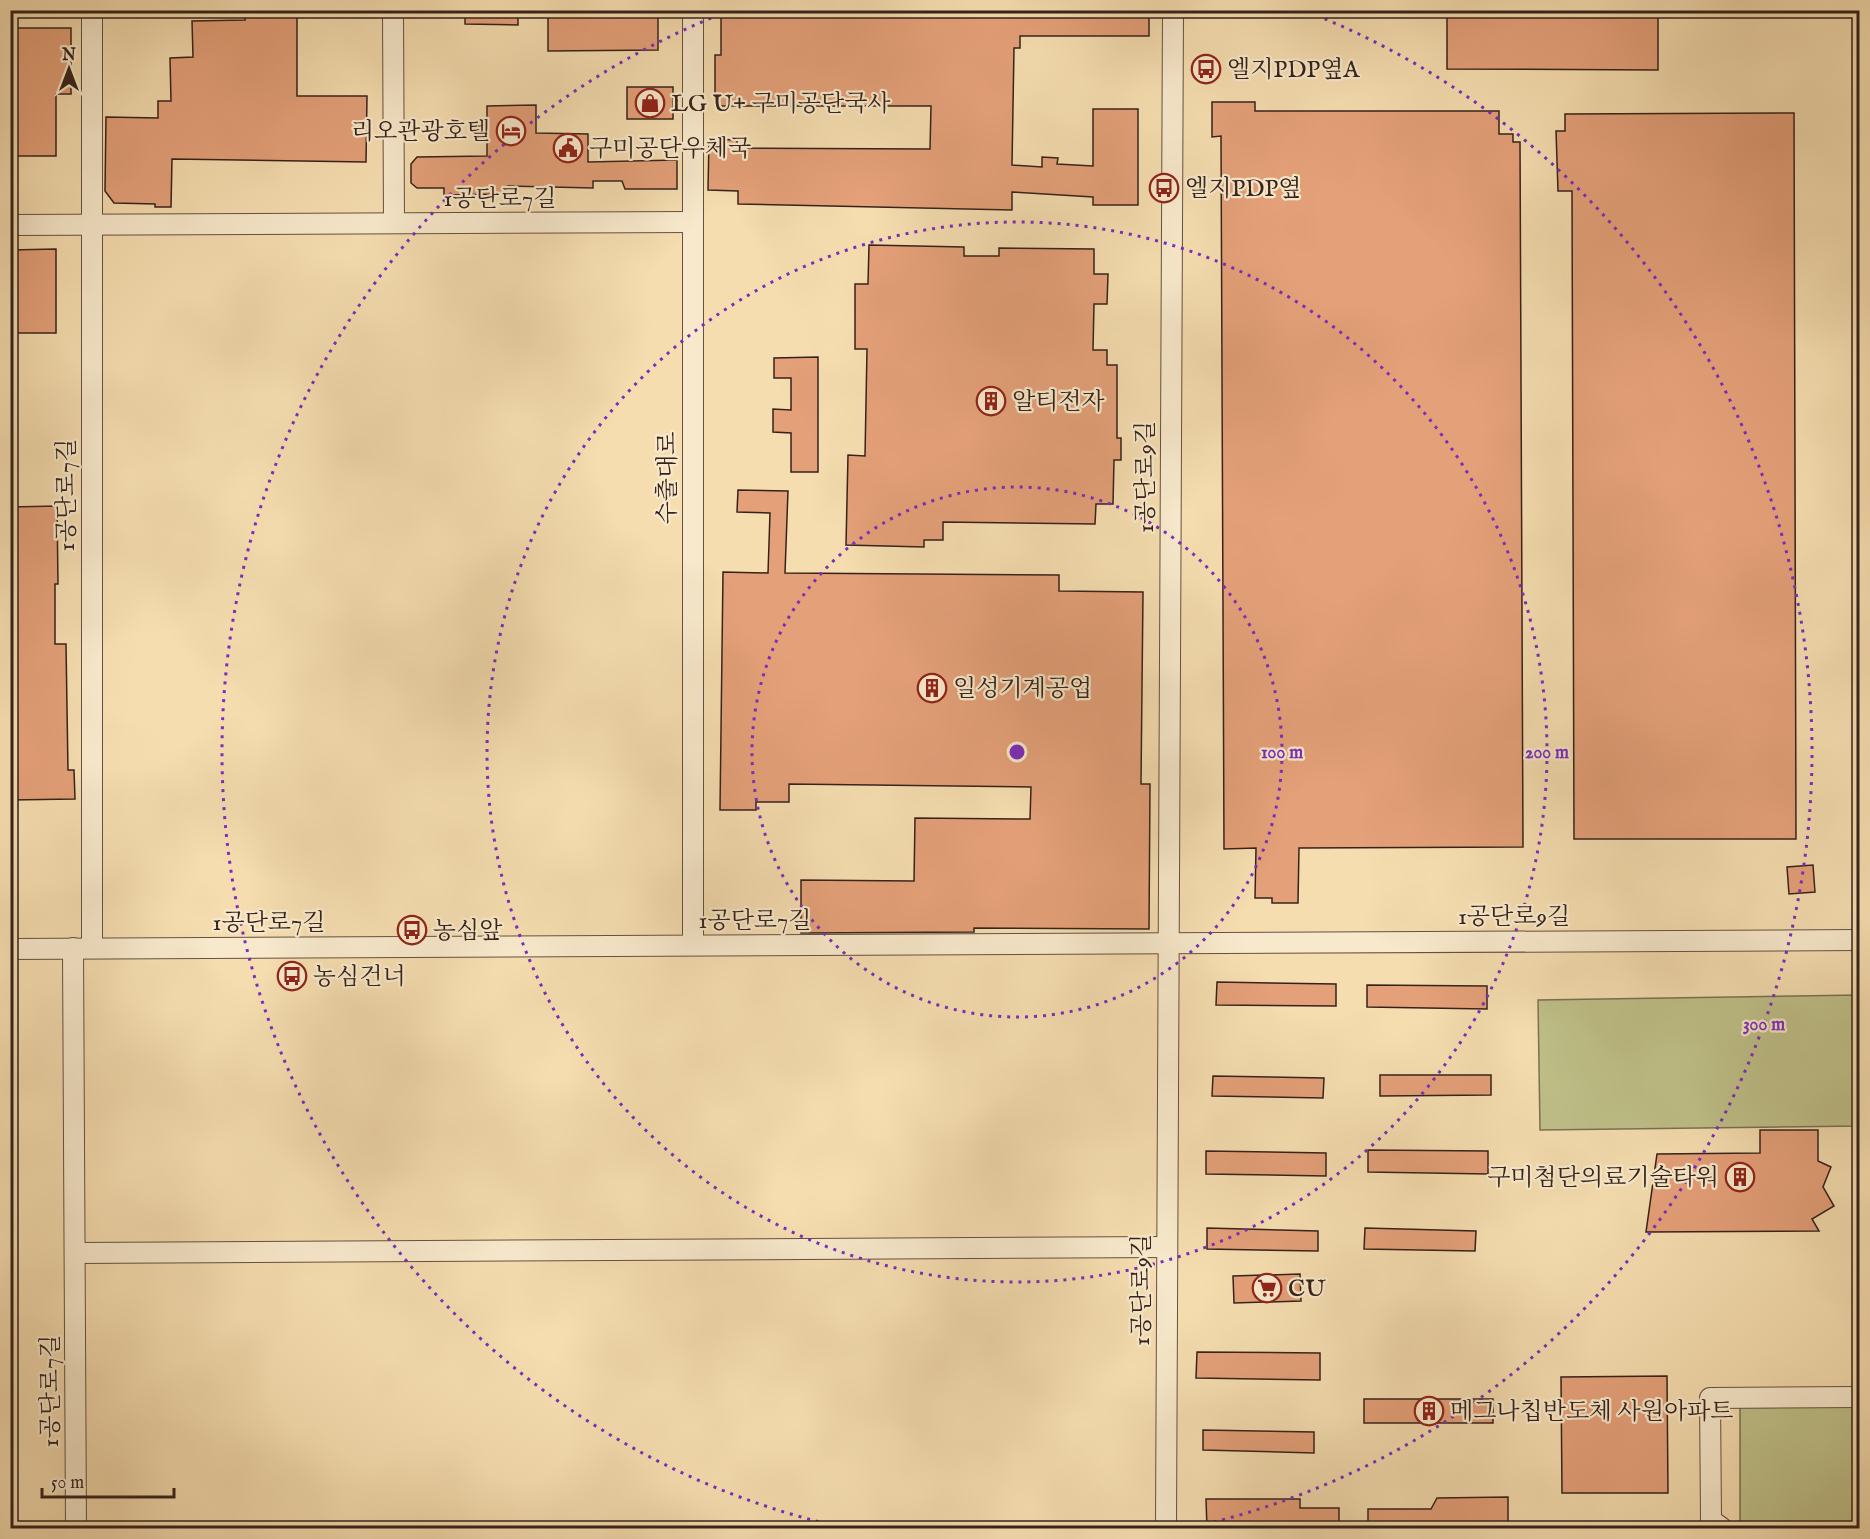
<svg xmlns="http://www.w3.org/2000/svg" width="1870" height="1539" font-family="'IM FELL English','Noto Serif KR',serif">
	<rect width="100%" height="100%" fill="#f5ddb0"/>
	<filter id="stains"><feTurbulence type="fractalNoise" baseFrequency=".00333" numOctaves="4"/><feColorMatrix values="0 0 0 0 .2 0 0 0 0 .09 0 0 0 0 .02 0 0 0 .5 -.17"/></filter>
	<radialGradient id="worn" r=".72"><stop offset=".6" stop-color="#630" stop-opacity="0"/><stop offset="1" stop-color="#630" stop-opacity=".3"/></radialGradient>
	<g fill="#bfc089" stroke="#7a7152" stroke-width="1.5">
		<polygon points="1859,995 1859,1126 1540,1130 1538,1000"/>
		<rect x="1740" y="1406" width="119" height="122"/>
	</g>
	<g fill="#e4a079" stroke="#35221b" stroke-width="1.5">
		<polygon points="245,10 297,10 297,96 367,96 366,162 172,159 171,207 155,207 155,204 114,203 105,191 106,117 158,118 158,101 171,101 170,58 193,57 192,21 245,20"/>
		<polygon points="465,10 518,10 518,25 465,24"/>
		<polygon points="548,10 658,10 658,50 548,51"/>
		<polygon points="721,10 1149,10 1149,36 1020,36 1020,48 1014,48 1012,165 1042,167 1042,157 1058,158 1057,164 1093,166 1093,109 1138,109 1138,205 1093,205 1093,197 1012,192 1012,210 738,204 738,191 708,190 709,139 737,140 737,148 930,149 931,106 715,106 715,55 721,55"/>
		<polygon points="1447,10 1658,10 1658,70 1447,69"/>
		<polygon points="10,28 71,28 71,94 56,94 56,156 10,156"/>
		<rect x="627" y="87" width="46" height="32"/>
		<polygon points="1212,102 1255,102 1255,111 1499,111 1499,134 1513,134 1513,142 1520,142 1523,847 1299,848 1298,903 1272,903 1272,898 1255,898 1256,848 1224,849 1221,136 1212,137"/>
		<polygon points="536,105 536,133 588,134 588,162 677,160 677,189 625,189 622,181 593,181 593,188 508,186 509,194 444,195 444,188 417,188 411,183 411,164 417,157 487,156 487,106"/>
		<polygon points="1794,113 1796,839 1574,839 1572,191 1558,191 1556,131 1565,131 1565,114"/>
		<polygon points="869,245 964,247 964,256 999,256 999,248 1094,249 1094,274 1108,274 1107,304 1094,304 1093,350 1107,350 1107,365 1117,365 1117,438 1121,438 1121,460 1114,460 1113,504 1096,504 1095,524 943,522 943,540 924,540 924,547 846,545 848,455 865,456 867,349 855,349 855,284 868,284"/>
		<polygon points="56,249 56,333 10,333 10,250"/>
		<polygon points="818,357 818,472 791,472 791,433 773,432 773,409 791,410 791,378 774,378 774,358"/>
		<polygon points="738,490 788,491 785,573 1059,575 1059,591 1143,592 1141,784 1150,784 1149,929 974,928 974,932 801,933 801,880 914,881 915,818 1030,819 1031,787 789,784 789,802 756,802 756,810 720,810 723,572 768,573 770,513 737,512"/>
		<polygon points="57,506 58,584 55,584 55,644 66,644 68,770 74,770 75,799 10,800 10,507"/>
		<polygon points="1813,865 1815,892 1789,894 1787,867"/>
		<polygon points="1217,982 1336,984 1336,1006 1216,1005"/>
		<polygon points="1367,985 1487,986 1487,1009 1367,1007"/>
		<polygon points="1380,1075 1491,1075 1491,1095 1380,1096"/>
		<polygon points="1213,1076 1324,1078 1323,1098 1212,1096"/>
		<polygon points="1760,1130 1818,1130 1818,1161 1831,1167 1823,1187 1834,1206 1812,1219 1819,1231 1646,1232 1657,1154 1760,1153"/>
		<polygon points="1368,1150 1488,1151 1488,1174 1368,1172"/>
		<polygon points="1206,1151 1326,1153 1326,1176 1206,1174"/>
		<polygon points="1207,1228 1318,1231 1318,1251 1207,1249"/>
		<polygon points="1365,1228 1476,1231 1475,1251 1364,1249"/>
		<polygon points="1300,1274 1301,1301 1234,1303 1233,1276"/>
		<polygon points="1197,1352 1320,1353 1320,1380 1196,1378"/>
		<polygon points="1667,1376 1668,1493 1562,1493 1561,1377"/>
		<rect x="1364" y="1399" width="129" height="24"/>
		<polygon points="1203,1430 1314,1432 1314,1453 1203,1450"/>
		<polygon points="1508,1497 1508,1528 1368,1528 1368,1509 1431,1509 1437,1498"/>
		<polygon points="1206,1499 1300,1499 1300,1508 1339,1508 1339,1528 1207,1528"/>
	</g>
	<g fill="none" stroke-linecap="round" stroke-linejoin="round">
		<g stroke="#655140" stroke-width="22">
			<g id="minor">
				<polyline points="92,10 92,948"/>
				<polyline points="393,10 394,223"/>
				<polyline points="10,225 692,222"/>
				<polyline points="693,945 693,10"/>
				<polyline points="73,948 76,1528"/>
				<polyline points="10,949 1860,940"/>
				<polyline points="75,1253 1167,1247"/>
				<polyline points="1166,1528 1173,10"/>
				<polyline points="1722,1528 1711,1520 1710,1398 1860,1397"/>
			</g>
		</g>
		<use href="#minor" stroke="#f8e9cc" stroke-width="20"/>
	</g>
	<g fill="none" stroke="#7b2cbf" stroke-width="3" stroke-dasharray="3 6">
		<circle cx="1017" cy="752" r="265"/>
		<circle cx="1017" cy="752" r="530"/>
		<path d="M845 1528A795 795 0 0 1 726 12M1308 12A795 795 0 0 1 1189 1528"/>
	</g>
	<defs>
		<g id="bus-ring" transform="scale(1.5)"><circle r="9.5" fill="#f8e9cc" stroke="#8f2418" stroke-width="1.5"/><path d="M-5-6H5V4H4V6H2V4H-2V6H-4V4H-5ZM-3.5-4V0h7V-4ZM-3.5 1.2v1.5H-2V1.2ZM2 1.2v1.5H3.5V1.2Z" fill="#8f2418"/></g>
		<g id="shop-ring" transform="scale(1.5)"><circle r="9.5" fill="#f8e9cc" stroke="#8f2418" stroke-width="1.5"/><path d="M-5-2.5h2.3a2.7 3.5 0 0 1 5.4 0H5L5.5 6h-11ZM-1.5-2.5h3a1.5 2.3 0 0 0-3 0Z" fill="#8f2418"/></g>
		<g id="hotel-ring" transform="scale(1.5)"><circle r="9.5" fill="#f8e9cc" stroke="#8f2418" stroke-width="1.5"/><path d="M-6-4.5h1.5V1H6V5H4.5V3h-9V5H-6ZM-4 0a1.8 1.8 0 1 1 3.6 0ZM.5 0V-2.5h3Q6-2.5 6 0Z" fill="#8f2418"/></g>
		<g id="civic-ring" transform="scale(1.5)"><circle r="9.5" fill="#f8e9cc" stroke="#8f2418" stroke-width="1.5"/><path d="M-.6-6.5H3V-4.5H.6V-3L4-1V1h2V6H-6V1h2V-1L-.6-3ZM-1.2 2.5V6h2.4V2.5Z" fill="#8f2418"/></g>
		<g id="building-ring" transform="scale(1.5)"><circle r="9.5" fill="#f8e9cc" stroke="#8f2418" stroke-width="1.5"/><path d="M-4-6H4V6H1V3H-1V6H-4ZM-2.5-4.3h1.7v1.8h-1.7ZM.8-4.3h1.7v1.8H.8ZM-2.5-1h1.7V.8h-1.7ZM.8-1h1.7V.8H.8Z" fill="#8f2418"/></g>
		<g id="supermarket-ring" transform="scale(1.5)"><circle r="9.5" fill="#f8e9cc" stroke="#8f2418" stroke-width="1.5"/><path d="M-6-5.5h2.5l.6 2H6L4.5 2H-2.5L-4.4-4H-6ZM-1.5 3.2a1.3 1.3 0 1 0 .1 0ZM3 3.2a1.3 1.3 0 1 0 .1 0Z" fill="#8f2418"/></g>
	</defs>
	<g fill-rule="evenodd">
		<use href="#bus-ring" x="1206" y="69"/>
		<use href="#shop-ring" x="650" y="103"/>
		<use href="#hotel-ring" x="511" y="131"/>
		<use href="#civic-ring" x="568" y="148"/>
		<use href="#bus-ring" x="1164" y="188"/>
		<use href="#building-ring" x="991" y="401"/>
		<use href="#building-ring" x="932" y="688"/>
		<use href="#bus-ring" x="412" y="930"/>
		<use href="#bus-ring" x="292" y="976"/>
		<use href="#building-ring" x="1740" y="1177"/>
		<use href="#supermarket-ring" x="1267" y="1288"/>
		<use href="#building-ring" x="1429" y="1411"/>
	</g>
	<g text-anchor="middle" stroke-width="4.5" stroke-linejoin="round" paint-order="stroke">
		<g font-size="24" fill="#35221b" stroke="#f8e9cc" text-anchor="start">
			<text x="1227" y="77">엘지PDP옆A</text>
			<text x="671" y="111">LG U+ 구미공단국사</text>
			<text x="490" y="139" text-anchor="end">리오관광호텔</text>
			<text x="589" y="156">구미공단우체국</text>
			<text x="1185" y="196">엘지PDP옆</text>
			<text x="1012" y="409">알티전자</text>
			<text x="953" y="696">일성기계공업</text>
			<text x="433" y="938">농심앞</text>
			<text x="313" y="984">농심건너</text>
			<text x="1719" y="1185" text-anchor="end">구미첨단의료기술타워</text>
			<text x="1288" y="1296">CU</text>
			<text x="1450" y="1419">메그나칩반도체 사원아파트</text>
		</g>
		<g font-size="24" fill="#35221b" stroke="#f8e9cc">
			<text x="500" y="206">1공단로7길</text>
			<text transform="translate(1145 477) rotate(-90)" y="8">1공단로9길</text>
			<text transform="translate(667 478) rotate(-90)" y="8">수출대로</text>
			<text transform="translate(66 495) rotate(-90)" y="8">1공단로7길</text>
			<text x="1514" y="924">1공단로9길</text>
			<text x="755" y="928">1공단로7길</text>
			<text x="269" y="930">1공단로7길</text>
			<text transform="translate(1141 1290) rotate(-90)" y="8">1공단로9길</text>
			<text transform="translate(50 1391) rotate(-90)" y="8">1공단로7길</text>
		</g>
	</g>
	<circle cx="1017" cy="752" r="9" fill="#7b2cbf" stroke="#f8e9cc" stroke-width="3"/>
	<g font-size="18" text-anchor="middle" font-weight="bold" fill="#7b2cbf" stroke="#f8e9cc" stroke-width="4.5" stroke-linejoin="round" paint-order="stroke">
		<text x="1282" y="758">100 m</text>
		<text x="1547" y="758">200 m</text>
		<text x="1764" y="1030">300 m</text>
	</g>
	<rect width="1870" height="1539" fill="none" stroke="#f5ddb0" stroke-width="36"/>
	<rect x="12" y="12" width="1846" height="1515" fill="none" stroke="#35221b" stroke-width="3"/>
	<rect x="18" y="18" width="1834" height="1503" fill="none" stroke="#35221b" stroke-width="1.5"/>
	<g transform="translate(69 69)" stroke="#f8e9cc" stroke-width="4.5" paint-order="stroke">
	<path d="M0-4.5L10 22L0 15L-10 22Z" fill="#35221b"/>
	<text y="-9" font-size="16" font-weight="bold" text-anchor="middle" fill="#35221b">N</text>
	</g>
	<path d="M42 1488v9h132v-9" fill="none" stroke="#35221b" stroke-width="3"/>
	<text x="51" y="1488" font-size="18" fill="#35221b" stroke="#f8e9cc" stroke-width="4.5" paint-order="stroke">50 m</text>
	<rect width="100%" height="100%" filter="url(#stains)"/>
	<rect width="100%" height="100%" fill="url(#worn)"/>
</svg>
